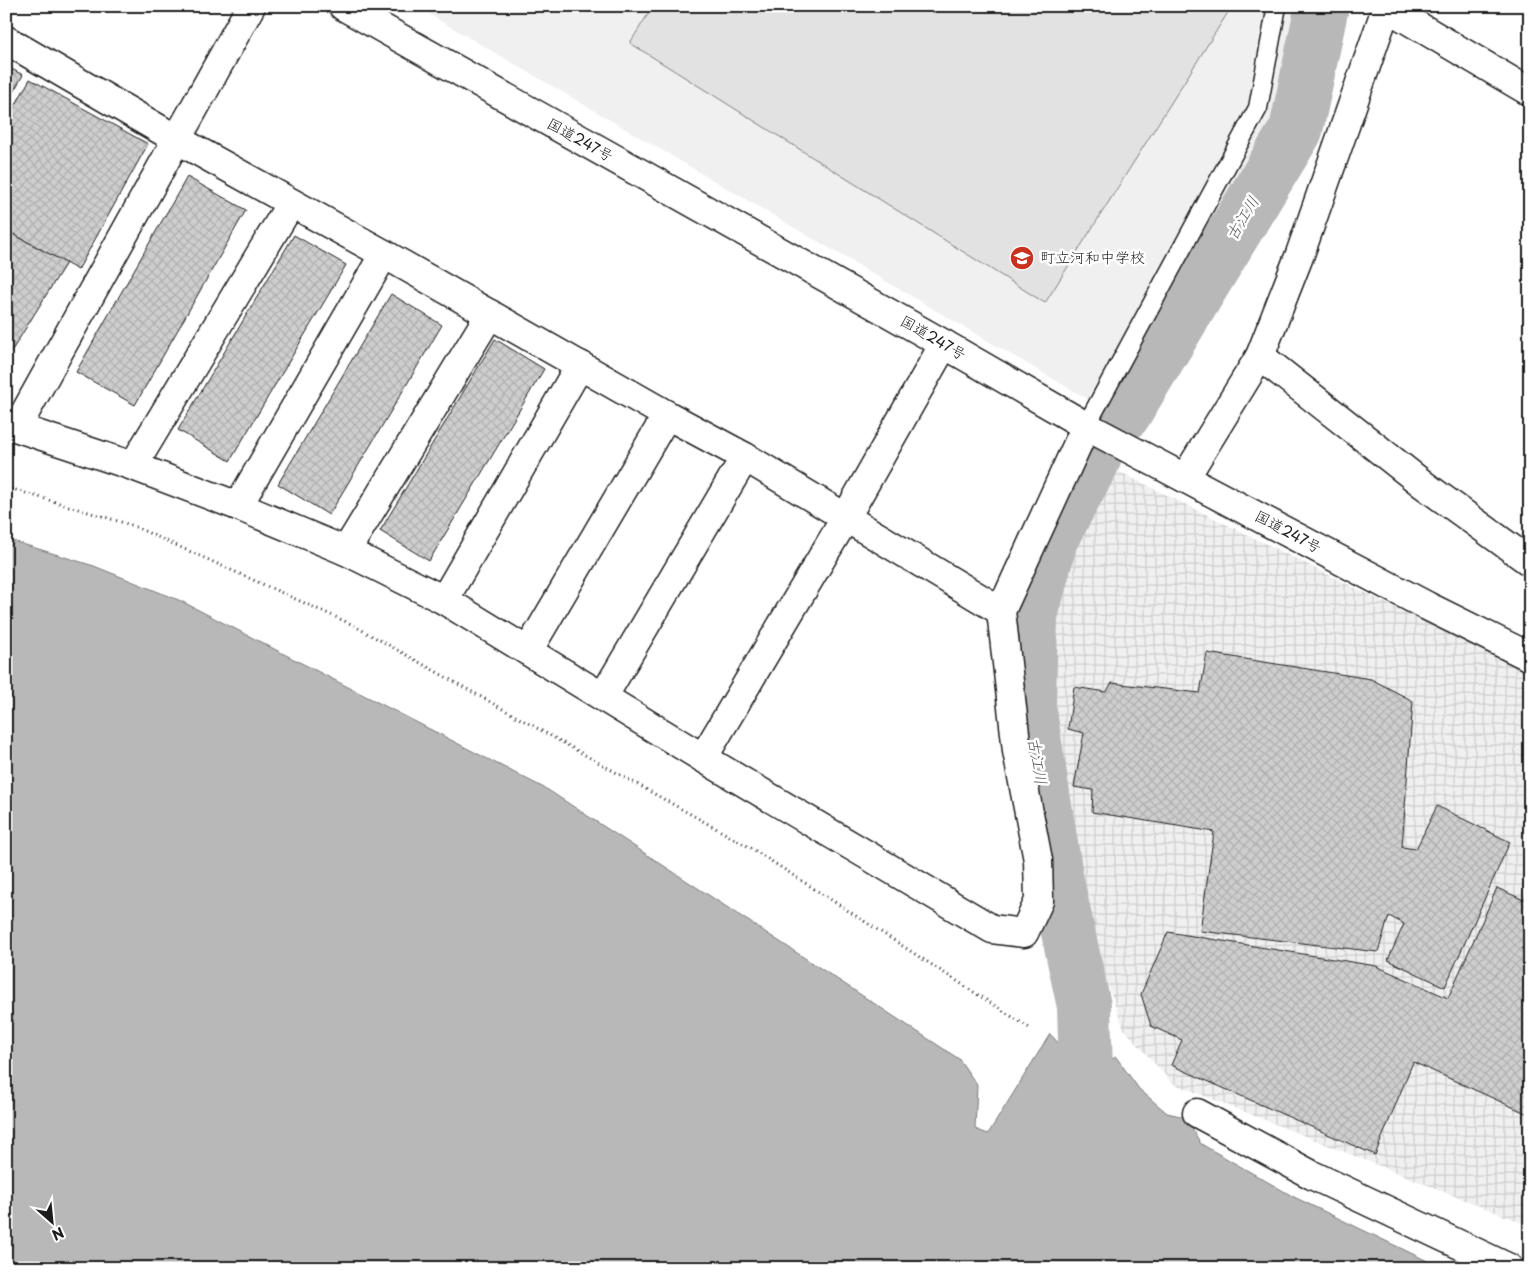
<svg xmlns="http://www.w3.org/2000/svg" width="1536" height="1274" font-family="'Playpen Sans','Klee One',sans-serif">
	<defs>
		<pattern id="industrial-grid" width="8" height="8" patternUnits="userSpaceOnUse" patternTransform="scale(1.25)"><rect width="8" height="8" fill="#f0f0f0"/><path d="M0 4h8M4 0v8" fill="none" stroke="#cdcdcd"/></pattern>
		<pattern id="building-cross-hatch" width="8" height="8" patternUnits="userSpaceOnUse" patternTransform="scale(1.25)"><rect width="8" height="8" fill="#cecece"/><path d="M0 0l8 8M0 8l8-8" fill="none" stroke="#b0b0b0"/></pattern>
	</defs>
	<rect width="100%" height="100%" fill="#fff"/>
	<filter id="ink" filterUnits="userSpaceOnUse"><feTurbulence type="fractalNoise" baseFrequency=".02" numOctaves="2"/><feDisplacementMap in="SourceGraphic" scale="10" xChannelSelector="R" yChannelSelector="G"/><feConvolveMatrix kernelMatrix="1 2 1 2 8 2 1 2 1" color-interpolation-filters="sRGB"/></filter>
	<g filter="url(#ink)">
		<polygon fill="#f0f0f0" points="415,6 1298,6 1277,111 1113,414"/>
		<polygon fill="url(#industrial-grid)" points="1114,469 1530,674 1530,1226 1172,1083 1124,1029 1087,929 1044,707 1046,625 1066,547"/>
		<polygon fill="#e2e2e2" stroke="#7f7f7f" points="653,6 1232,6 1045,303 630,43"/>
		<polygon fill="#b8b8b8" stroke="#7a7a7a" points="6,539 94,566 181,601 548,790 959,1059 977,1085 975,1129 988,1134 1050,1034 1086,1072 1116,1057 1139,1089 1167,1113 1185,1117 1201,1144 1294,1197 1442,1268 6,1268"/>
		<g fill="none" stroke-linecap="round" stroke-linejoin="round">
			<g stroke="#b8b8b8" stroke-width="54">
				<polyline points="1124,414 1296,130 1322,6"/>
				<polyline points="1086,1072 1084,1006 1056,876 1029,706 1031,616 1051,539 1094,459"/>
			</g>
		</g>
		<g fill="url(#building-cross-hatch)" stroke="#1c1c1c">
			<polygon points="6,66 23,75 6,105"/>
			<polygon points="30,79 148,144 78,270 6,230 6,122"/>
			<polygon points="187,177 246,210 135,405 76,372"/>
			<polygon points="13,234 66,263 6,360 6,244"/>
			<polygon points="294,235 346,265 230,461 178,430"/>
			<polygon points="391,294 442,325 329,515 278,484"/>
			<polygon points="495,339 544,369 429,561 380,531"/>
			<polygon points="1207,653 1371,679 1413,701 1402,847 1416,849 1437,806 1510,842 1445,987 1388,960 1404,924 1389,916 1378,952 1200,931 1214,832 1092,812 1093,790 1074,787 1084,733 1068,729 1074,687 1106,692 1112,683 1200,693"/>
			<polygon points="1497,888 1524,900 1530,888 1530,1115 1413,1062 1375,1155 1171,1065 1182,1040 1151,1026 1141,994 1168,932 1376,966 1448,998"/>
		</g>
		<g fill="none" stroke-linecap="round" stroke-linejoin="round">
			<g stroke="#1c1c1c" stroke-width="21">
				<polyline id="lane" points="1086,426 1258,108 1277,6"/>
			</g>
			<g stroke="#1c1c1c" stroke-width="31">
				<g id="street">
					<polyline points="1386,7 1530,92"/>
					<polyline points="6,40 178,140 384,254 667,415 745,457 1001,611"/>
					<polyline points="1260,356 1424,485 1530,562"/>
					<polyline points="6,424 133,466 238,506 346,551 444,600 703,758 992,929 1024,933 1039,901 1038,860 1017,751 1001,611 1086,426"/>
					<polyline points="17,427 251,6"/>
					<polyline points="133,466 291,203"/>
					<polyline points="1185,478 1260,356 1300,254 1387,6"/>
					<polyline points="238,506 384,254"/>
					<polyline points="346,551 490,314"/>
					<polyline points="444,600 580,365"/>
					<polyline points="528,651 667,415"/>
					<polyline points="603,697 745,457"/>
					<polyline points="703,758 846,517 944,344"/>
					<polyline points="1197,1113 1312,1175 1509,1268"/>
				</g>
			</g>
			<g stroke="#1c1c1c" stroke-width="31">
				<polyline id="highway" points="343,6 944,344 1086,426 1427,606 1530,657"/>
			</g>
			<polyline stroke="#1c1c1c" stroke-width="3" stroke-dasharray="1 4" stroke-linecap="butt" points="6,487 131,525 351,624 751,848 1031,1029"/>
			<use href="#lane" stroke="#fff" stroke-width="18"/>
			<use href="#street" stroke="#fff" stroke-width="28"/>
			<use href="#highway" stroke="#fff" stroke-width="28"/>
		</g>
	</g>
	<defs>
		<g id="school-disc" transform="scale(1.25)"><circle r="9.5" fill="#c8321e" stroke="#fff"/><path d="M0-5L7-2L0 1L-7-2ZM-4 1L0 2.5L4 1V4Q0 6-4 4Z" fill="#fff"/></g>
	</defs>
	<g fill-rule="evenodd">
		<use href="#school-disc" x="1022" y="258"/>
	</g>
	<g text-anchor="middle" stroke-width="5" stroke-linejoin="round" paint-order="stroke">
		<g font-size="15" fill="#1c1c1c" stroke="#fff">
			<text transform="translate(580 140) rotate(29)" y="5">国道247号</text>
			<text transform="translate(933 338) rotate(30)" y="5">国道247号</text>
			<text transform="translate(1288 532) rotate(28)" y="5">国道247号</text>
		</g>
		<g font-size="15" fill="#1c1c1c" stroke="#fff" text-anchor="start">
			<text x="1040" y="263">町立河和中学校</text>
		</g>
		<g font-size="16" font-style="italic" fill="#5a5a5a" stroke="#fff">
			<text transform="translate(1242 218) rotate(-59)" y="6">古江川</text>
			<text transform="translate(1038 761) rotate(81)" y="6">古江川</text>
		</g>
	</g>
	<rect width="1536" height="1274" fill="none" stroke="#fff" stroke-width="25"/>
	<rect x="12" y="12" width="1511" height="1249" fill="none" stroke="#1c1c1c" stroke-width="2" filter="url(#ink)"/>
	<g transform="translate(52 1222) rotate(153)" stroke="#ffffff" stroke-width="4" paint-order="stroke">
	<path d="M0-4L9 19L0 12L-9 19Z" fill="#1c1c1c"/>
	<text y="-8" font-size="14" font-weight="bold" text-anchor="middle" fill="#1c1c1c">N</text>
	</g>
</svg>
